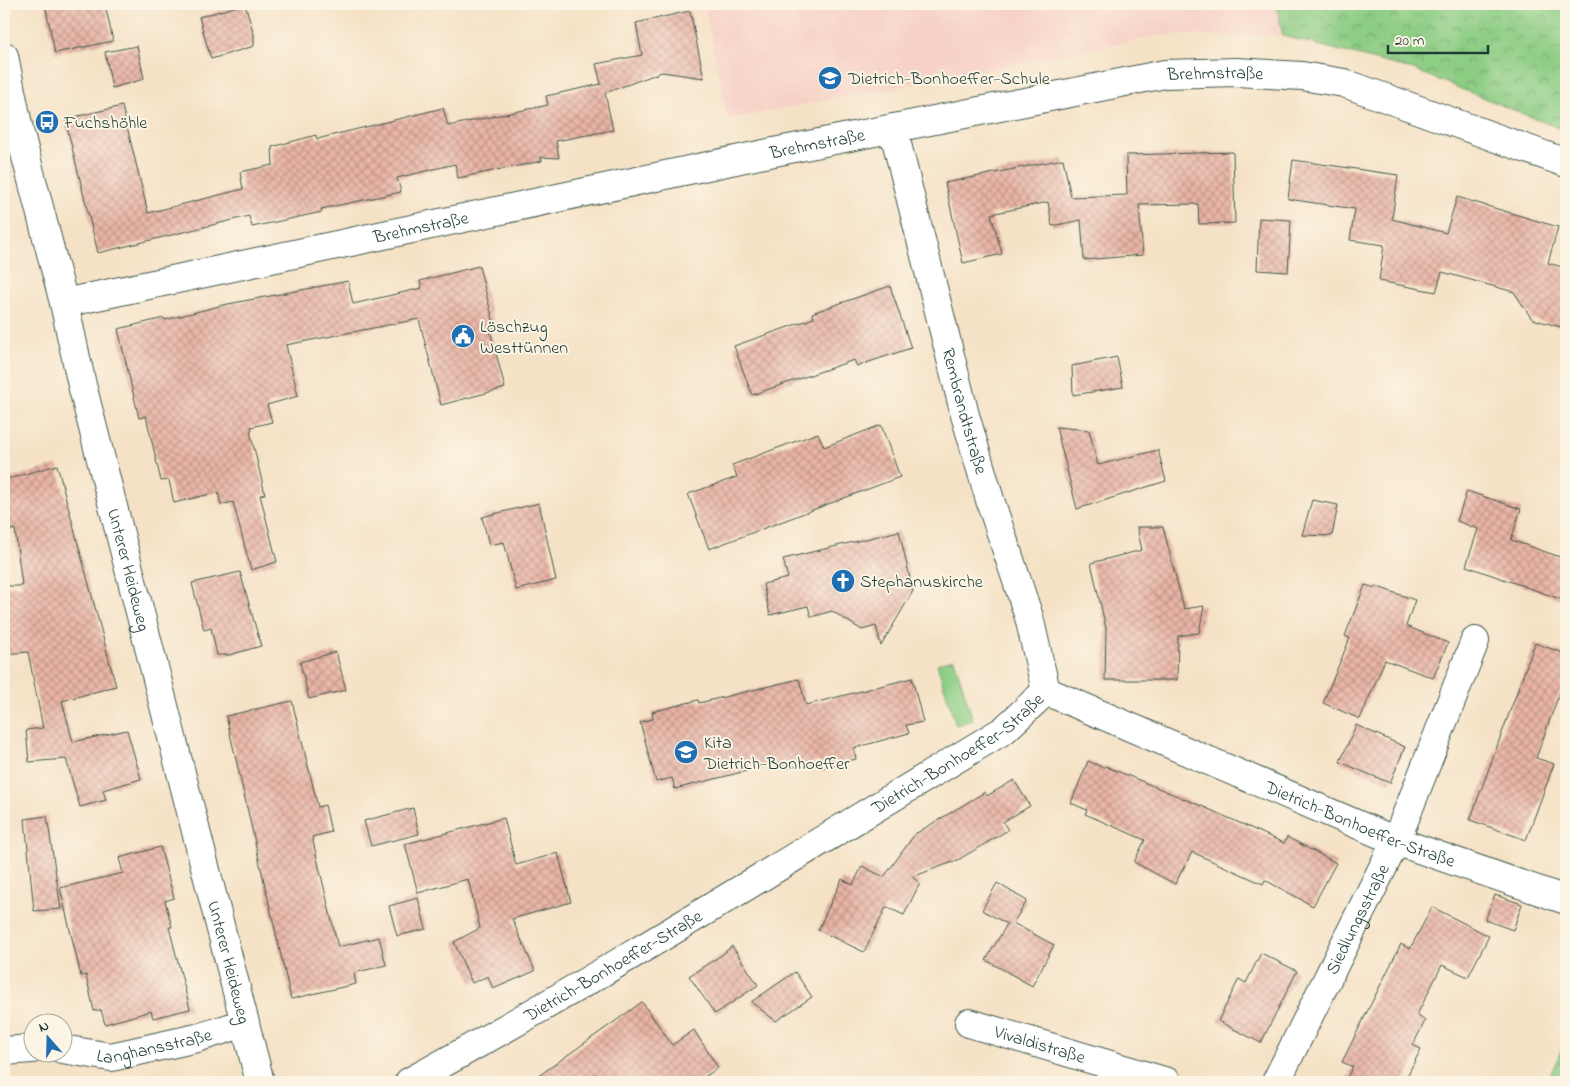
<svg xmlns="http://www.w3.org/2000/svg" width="1570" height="1086" font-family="'Indie Flower',sans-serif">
	<defs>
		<pattern id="park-crowns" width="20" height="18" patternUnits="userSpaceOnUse" patternTransform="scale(1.25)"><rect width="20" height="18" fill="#8dcd84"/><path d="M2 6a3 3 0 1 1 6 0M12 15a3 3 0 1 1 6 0" fill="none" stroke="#73a86d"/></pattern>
		<pattern id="building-cross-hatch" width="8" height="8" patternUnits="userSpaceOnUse" patternTransform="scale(1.25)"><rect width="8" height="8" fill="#eab5a6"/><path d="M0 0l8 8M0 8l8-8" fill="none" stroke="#bd9488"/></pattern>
	</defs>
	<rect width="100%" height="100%" fill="#fcf5e5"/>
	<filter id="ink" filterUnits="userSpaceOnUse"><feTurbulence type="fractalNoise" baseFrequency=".02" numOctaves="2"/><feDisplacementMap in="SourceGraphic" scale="10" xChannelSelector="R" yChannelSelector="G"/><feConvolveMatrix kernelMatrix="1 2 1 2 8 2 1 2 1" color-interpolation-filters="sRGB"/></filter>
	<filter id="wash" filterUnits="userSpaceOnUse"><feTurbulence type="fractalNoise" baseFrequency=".0096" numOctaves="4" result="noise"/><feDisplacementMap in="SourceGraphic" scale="20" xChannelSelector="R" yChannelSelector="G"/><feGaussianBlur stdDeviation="1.12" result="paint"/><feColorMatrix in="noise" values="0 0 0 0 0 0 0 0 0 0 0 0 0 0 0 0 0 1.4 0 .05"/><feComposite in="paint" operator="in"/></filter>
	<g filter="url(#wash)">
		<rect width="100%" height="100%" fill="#f5e2c6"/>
		<polygon fill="#f7d1c6" points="704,4 1276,4 1283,36 1162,35 728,119"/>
		<polygon fill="#8dcd84" stroke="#56855c" points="954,659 973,720 956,725 937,664"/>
		<g fill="url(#park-crowns)" stroke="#56855c">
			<polygon points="1276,4 1566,4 1566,131 1414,70 1283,36"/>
			<polygon points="1566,1040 1566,1082 1547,1082"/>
		</g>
		<g id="blocks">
			<g fill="url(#building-cross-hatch)">
				<polygon points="45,4 105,4 113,41 55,53"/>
				<polygon points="245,4 254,35 254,46 211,59 199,17"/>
				<polygon points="690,11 704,78 662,72 605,93 613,130 556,141 559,158 541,157 542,161 458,178 455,164 397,178 401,192 321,209 322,212 252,227 249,216 98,253 65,119 122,106 148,213 243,189 240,172 273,165 272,147 316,135 317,139 443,108 448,126 548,105 546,96 601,84 596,64 642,55 636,23"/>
				<polygon points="137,46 144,79 112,88 105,52"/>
				<polygon points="1233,152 1235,223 1199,224 1198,204 1139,205 1143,255 1084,260 1081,220 1052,226 1048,202 991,214 1002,254 963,263 945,183 1063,159 1071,197 1127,195 1126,155"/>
				<polygon points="1293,160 1398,175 1392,219 1446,233 1457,197 1558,227 1548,263 1566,268 1566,309 1561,327 1532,319 1514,292 1442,272 1436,292 1379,281 1384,245 1350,240 1355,209 1288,199"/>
				<polygon points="1259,218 1291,220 1288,272 1257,270"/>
				<polygon points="479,266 495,328 490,330 505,388 441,405 419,319 286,345 298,396 267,405 272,422 251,427 252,430 250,431 265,494 260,495 277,562 251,570 233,502 221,505 218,492 174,503 169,480 161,481 146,416 139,418 118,329 164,318 165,320 223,305 348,281 353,304 422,288 420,281"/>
				<polygon points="890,286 911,348 857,366 854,360 752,395 734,346 814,318 812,313"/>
				<polygon points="1117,357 1123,387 1073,395 1072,366"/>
				<polygon points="881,425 900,477 709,549 688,494 737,477 732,465 818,433 824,447"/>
				<polygon points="1056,427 1089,430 1098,465 1158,450 1166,481 1077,509"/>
				<polygon points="57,465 116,686 62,701 73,742 127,730 141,779 103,790 106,800 80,807 66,759 29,762 26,730 43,728 28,652 4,654 4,586 22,586 15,529 6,531 4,512 4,480"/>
				<polygon points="1467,491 1521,509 1511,540 1566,559 1566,601 1466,566 1478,529 1457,521"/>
				<polygon points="1312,500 1338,505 1332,536 1302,535"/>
				<polygon points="539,503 556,580 516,590 504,542 489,545 482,517"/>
				<polygon points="1137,527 1163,527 1184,609 1204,606 1199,633 1178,636 1177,680 1105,680 1106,628 1091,563 1142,550"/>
				<polygon points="899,531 913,591 881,646 876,626 862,630 832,611 811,617 808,606 770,615 763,584 788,578 783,559"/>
				<polygon points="240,572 261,646 229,655 217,655 211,628 204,630 192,583"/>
				<polygon points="1365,585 1375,588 1375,586 1415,600 1406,626 1448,643 1433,678 1385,660 1360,719 1323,703 1350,638 1345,636"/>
				<polygon points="1535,643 1566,654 1566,675 1536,758 1554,764 1526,840 1470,820"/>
				<polygon points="336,652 346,690 309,699 300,662"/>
				<polygon points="912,678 923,722 906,725 909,733 854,748 856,759 821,768 819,761 784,769 782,762 675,789 672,778 656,782 640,722 653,719 652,712 698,700 699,703 799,679 806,705"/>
				<polygon points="292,701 318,807 325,805 331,832 312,837 338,947 379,937 386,965 354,973 356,984 291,999 226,716"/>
				<polygon points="1356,725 1405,747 1390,783 1340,762"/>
				<polygon points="1088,761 1104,768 1105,766 1204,807 1284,843 1287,837 1336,863 1313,906 1265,880 1263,884 1192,852 1175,884 1134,862 1145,840 1085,814 1087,810 1071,803"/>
				<polygon points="1014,780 1030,806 1003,822 1008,830 958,860 912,877 920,883 904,915 886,907 864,952 818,930 842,879 853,885 862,866 884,877 915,834 985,792 987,796"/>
				<polygon points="413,808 419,834 371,846 364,821"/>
				<polygon points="47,816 61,909 34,911 25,819"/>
				<polygon points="504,818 516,865 558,853 571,902 512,919 535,971 493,989 488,976 472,983 454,942 480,928 468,879 418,893 405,844"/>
				<polygon points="160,847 174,898 165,901 172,927 169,927 190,1009 153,1018 151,1011 105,1024 101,1010 94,1011 86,975 81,976 60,888 123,873 119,858"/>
				<polygon points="997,883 1027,901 1013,923 1054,945 1032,986 986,960 1007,924 982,910"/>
				<polygon points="1495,895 1522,904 1513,930 1485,920"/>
				<polygon points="418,898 426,929 397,936 389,906"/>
				<polygon points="1432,907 1489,936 1468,977 1442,965 1417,1015 1425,1021 1413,1045 1421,1049 1404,1082 1344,1082 1353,1067 1342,1062 1401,944 1410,949"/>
				<polygon points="732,946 758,985 715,1014 689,976 723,954"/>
				<polygon points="1261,953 1297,971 1261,1043 1218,1021 1239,979 1246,983"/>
				<polygon points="795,972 812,997 776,1021 751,1002"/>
				<polygon points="642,1002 672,1045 694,1030 718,1068 697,1082 530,1082"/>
			</g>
		</g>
	</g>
	<g filter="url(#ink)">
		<use href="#blocks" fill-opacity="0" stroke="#3f564a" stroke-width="1"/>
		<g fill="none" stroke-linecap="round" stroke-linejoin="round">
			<g stroke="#3f564a" stroke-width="30">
				<g id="street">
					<path id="s1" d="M4,56L19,130L64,303L82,385L260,1082"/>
					<path id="s2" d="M893,128L965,415L990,500L1029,617L1046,691"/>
					<path id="s3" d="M64,303L769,153L1165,74L1237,72L1302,76L1344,83L1566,163"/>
					<path id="s4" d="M969,1023L1167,1082"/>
					<path id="s5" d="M62,1049L111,1057L197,1038L245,1023"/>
					<polyline points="4,1051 32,1049"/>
					<path id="s6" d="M409,1082C611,972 806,849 1004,730L1046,691L1396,841L1566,900"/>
					<path id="s7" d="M1276,1082L1396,841L1475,641"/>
				</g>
			</g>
			<use href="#street" stroke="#fff" stroke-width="28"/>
		</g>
	</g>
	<defs>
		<g id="school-disc" transform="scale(1.25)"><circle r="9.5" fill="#1f6fb2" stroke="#fcf5e5"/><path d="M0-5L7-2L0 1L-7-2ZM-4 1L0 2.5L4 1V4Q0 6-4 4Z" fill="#fff"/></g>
		<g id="bus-disc" transform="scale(1.25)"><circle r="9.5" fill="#1f6fb2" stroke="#fcf5e5"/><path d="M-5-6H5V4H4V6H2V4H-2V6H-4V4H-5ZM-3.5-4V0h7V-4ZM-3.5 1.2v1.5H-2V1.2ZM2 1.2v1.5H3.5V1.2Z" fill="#fff"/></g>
		<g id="civic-disc" transform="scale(1.25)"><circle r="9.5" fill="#1f6fb2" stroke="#fcf5e5"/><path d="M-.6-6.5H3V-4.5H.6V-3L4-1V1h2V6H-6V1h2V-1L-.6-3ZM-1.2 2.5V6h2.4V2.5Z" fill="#fff"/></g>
		<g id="church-disc" transform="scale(1.25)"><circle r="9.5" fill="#1f6fb2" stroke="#fcf5e5"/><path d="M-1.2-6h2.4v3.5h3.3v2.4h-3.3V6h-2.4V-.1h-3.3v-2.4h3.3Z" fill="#fff"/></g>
	</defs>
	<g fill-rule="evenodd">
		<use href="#school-disc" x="830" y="78"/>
		<use href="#bus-disc" x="47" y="122"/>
		<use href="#civic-disc" x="463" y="336"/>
		<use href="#church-disc" x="843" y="581"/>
		<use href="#school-disc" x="686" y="752"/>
	</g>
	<g text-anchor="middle" stroke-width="4" stroke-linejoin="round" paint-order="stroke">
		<g font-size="18" fill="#1f3d34" stroke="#fcf5e5">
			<text dy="6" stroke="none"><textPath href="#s3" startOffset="1175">Brehmstraße</textPath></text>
			<text dy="6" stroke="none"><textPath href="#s3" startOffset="770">Brehmstraße</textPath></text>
			<text dy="6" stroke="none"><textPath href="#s3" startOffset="365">Brehmstraße</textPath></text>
			<text dy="6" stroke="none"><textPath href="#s2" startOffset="292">Rembrandtstraße</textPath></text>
			<text dy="6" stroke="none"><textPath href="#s1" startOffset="529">Unterer Heideweg</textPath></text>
			<text dy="6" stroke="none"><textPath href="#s6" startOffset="640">Dietrich-Bonhoeffer-Straße</textPath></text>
			<text dy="6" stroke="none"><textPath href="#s6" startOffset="1090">Dietrich-Bonhoeffer-Straße</textPath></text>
			<text dy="6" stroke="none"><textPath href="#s7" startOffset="182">Siedlungsstraße</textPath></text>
			<text dy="6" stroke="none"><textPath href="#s1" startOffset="934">Unterer Heideweg</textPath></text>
			<text dy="6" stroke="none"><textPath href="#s6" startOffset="235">Dietrich-Bonhoeffer-Straße</textPath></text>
			<text dy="6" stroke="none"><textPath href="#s5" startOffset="94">Langhansstraße</textPath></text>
			<text dy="6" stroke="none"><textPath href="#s4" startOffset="74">Vivaldistraße</textPath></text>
		</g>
		<g font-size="18" fill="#1f3d34" stroke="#fcf5e5" text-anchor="start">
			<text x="848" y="84">Dietrich-Bonhoeffer-Schule</text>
			<text x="64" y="128">Fuchshöhle</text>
			<text x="480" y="332">Löschzug<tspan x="480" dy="21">Westtünnen</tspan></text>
			<text x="860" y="587">Stephanuskirche</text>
			<text x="704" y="748">Kita<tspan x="704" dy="21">Dietrich-Bonhoeffer</tspan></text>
		</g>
	</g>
	<rect width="1570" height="1086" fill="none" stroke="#fcf5e5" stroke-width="20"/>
	<g transform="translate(48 1038) rotate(340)"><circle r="24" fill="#fcf5e5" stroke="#a4ab9e"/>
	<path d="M0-4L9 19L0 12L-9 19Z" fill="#1f6fb2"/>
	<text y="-8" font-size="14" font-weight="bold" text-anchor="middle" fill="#1f3d34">N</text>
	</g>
	<path d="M1388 45v8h100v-8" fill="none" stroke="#1f3d34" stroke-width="2.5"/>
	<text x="1395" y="45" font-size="15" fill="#1f3d34" stroke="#fcf5e5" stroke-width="4" paint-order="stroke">20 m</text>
</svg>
